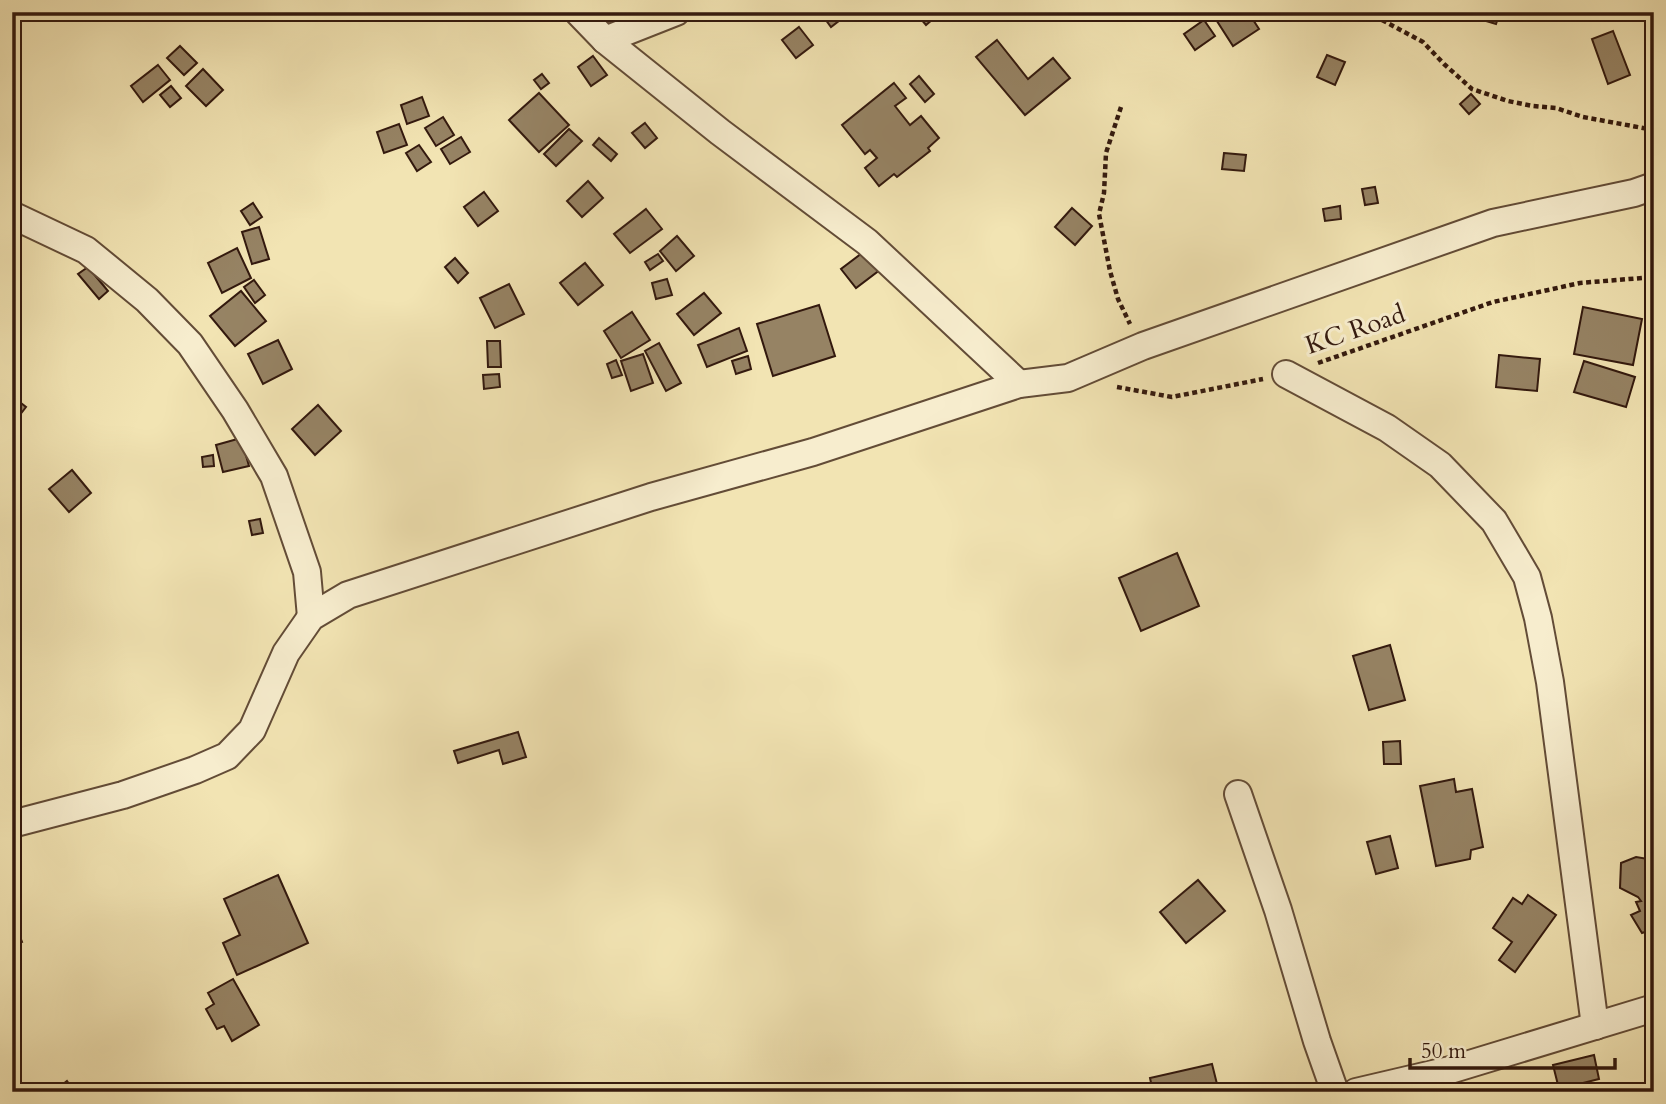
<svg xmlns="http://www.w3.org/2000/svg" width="1666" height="1104" font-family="Cardo,serif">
	<rect width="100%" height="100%" fill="#f2e4b3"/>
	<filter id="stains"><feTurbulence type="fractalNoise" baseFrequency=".00286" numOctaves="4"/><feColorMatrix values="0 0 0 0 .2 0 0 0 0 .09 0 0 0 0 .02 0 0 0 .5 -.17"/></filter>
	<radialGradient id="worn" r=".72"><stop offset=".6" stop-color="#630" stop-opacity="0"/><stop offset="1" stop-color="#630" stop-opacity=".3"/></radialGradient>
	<g fill="#968364" stroke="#33190e" stroke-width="2">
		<polygon points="820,12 847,12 848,14 831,27"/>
		<polygon points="915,12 941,12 926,25"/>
		<polygon points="1224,12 1248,12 1259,29 1233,46 1215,18"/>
		<polygon points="1474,12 1500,12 1496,24 1473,17"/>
		<polygon points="1204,20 1215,36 1195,50 1184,34"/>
		<polygon points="799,27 813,45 796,58 782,40"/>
		<polygon points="1613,31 1630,75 1608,84 1592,39"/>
		<polygon points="997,40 1028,79 1053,58 1070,78 1025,115 976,57"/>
		<polygon points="180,46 197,63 184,75 167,58"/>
		<polygon points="1327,55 1345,62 1335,85 1317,77"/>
		<polygon points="593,56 607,75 591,86 578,67"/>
		<polygon points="158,65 170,80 143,102 131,86"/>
		<polygon points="203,69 223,90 206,106 186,86"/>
		<polygon points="542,74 549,83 541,89 534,80"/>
		<polygon points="919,76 934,94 925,102 910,84"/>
		<polygon points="894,83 906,98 895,106 910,125 921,116 939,138 928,148 930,151 897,177 894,174 879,186 865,168 877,158 870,150 865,154 842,125"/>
		<polygon points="171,86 181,98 170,107 160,95"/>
		<polygon points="539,93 569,125 539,152 509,120"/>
		<polygon points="1471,94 1480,104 1469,114 1460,104"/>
		<polygon points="422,97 429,116 407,124 401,105"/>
		<polygon points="443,117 454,135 436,146 425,128"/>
		<polygon points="645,123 657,138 645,148 632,133"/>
		<polygon points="399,124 407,145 384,153 377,132"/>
		<polygon points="569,129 582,141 556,166 544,154"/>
		<polygon points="461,137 470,152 450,164 441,149"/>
		<polygon points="599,138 617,154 611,161 593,145"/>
		<polygon points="419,145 431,162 417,171 406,153"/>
		<polygon points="1224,153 1246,155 1244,171 1222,169"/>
		<polygon points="588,181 603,198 582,217 567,201"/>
		<polygon points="1375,187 1378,203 1365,205 1362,189"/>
		<polygon points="484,192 498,211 478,226 464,207"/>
		<polygon points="253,203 262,217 250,225 241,211"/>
		<polygon points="1340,206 1341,219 1325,221 1323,209"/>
		<polygon points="1072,208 1092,226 1075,245 1055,227"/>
		<polygon points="646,209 662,229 630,253 614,234"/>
		<polygon points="259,227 269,259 252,264 242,232"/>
		<polygon points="677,236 694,256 676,271 660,251"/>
		<polygon points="870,247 885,266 856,288 841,269"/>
		<polygon points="237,248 251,278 222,293 208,263"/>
		<polygon points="658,254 663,261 650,270 645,262"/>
		<polygon points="455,258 468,273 458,283 445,267"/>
		<polygon points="585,263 603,285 578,305 560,283"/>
		<polygon points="88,267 108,291 99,299 78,274"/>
		<polygon points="667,279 672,295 656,299 652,283"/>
		<polygon points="254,280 265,295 255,303 244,287"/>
		<polygon points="509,284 524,314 495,328 480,298"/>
		<polygon points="241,291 266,321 235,346 210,316"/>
		<polygon points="704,293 721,313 694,335 677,314"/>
		<polygon points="819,305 835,356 773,376 757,324"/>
		<polygon points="1583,307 1642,319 1633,365 1574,354"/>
		<polygon points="632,312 650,340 621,358 604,331"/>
		<polygon points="739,328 747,351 707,367 698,345"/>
		<polygon points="278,340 292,369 263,384 248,354"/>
		<polygon points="487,341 500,341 501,367 488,367"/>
		<polygon points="659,343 681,383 666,391 645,351"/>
		<polygon points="643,354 653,383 631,391 621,361"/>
		<polygon points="1499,355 1540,359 1537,391 1496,387"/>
		<polygon points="748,356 751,369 736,374 732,361"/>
		<polygon points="616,360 622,375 612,378 607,364"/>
		<polygon points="1584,361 1635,377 1626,407 1574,392"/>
		<polygon points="499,374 500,387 484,389 483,375"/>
		<polygon points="12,396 26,407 12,425"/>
		<polygon points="318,405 341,431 315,455 292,429"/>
		<polygon points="241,438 249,466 223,472 216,445"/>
		<polygon points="213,455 214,466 203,467 202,457"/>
		<polygon points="72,470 91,493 69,512 49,489"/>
		<polygon points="260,519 263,533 252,535 249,521"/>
		<polygon points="1177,553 1199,606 1141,631 1119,578"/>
		<polygon points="1390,645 1405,700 1369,710 1353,656"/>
		<polygon points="518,732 526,757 503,764 499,750 458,763 454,751"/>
		<polygon points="1400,741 1401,764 1384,764 1383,742"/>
		<polygon points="1454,779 1456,792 1472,789 1483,847 1471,850 1470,859 1436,866 1420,786"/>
		<polygon points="1390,836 1398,868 1376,874 1367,842"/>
		<polygon points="1636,857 1654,860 1654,929 1642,933 1631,915 1640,911 1636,902 1641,901 1638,897 1620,888 1621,863"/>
		<polygon points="278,875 308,943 237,975 223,943 240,935 224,899"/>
		<polygon points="1198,880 1225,911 1186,943 1160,912"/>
		<polygon points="1528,895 1556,915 1515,972 1499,960 1512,942 1493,928 1513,898 1522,904"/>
		<polygon points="12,927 13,930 17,929 22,942 12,946"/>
		<polygon points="233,979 259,1025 232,1041 224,1026 217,1029 206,1009 214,1004 208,993"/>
		<polygon points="1594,1055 1599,1079 1559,1089 1553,1065"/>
		<polygon points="1212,1064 1219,1092 1153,1092 1150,1078"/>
		<polygon points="67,1081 75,1092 53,1092"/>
	</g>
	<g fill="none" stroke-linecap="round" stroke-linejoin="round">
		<g stroke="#634c37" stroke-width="30">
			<g id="street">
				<polyline points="578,12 605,40 720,132 867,242 1019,384"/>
				<polyline points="605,40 676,12"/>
				<polyline points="12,215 86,250 147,300 190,344 235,410 274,476 307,572 311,617"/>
				<polyline points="1286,374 1387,428 1440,465 1494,521 1527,577 1538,618 1550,682 1595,1026"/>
				<polyline points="1238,794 1278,910 1317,1041 1335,1092"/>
				<polyline points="12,824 123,795 195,770 227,756 252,730 286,653 311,617 348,595 651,497 813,452 1019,384 1068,378 1143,346 1493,223 1634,193 1654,186"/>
				<polyline points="1356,1092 1450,1070 1654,1008"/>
			</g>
		</g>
		<g stroke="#33190e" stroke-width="4.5" stroke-dasharray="5 3.5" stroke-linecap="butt">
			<polyline points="1367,12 1423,42 1444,64 1472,89 1508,101 1533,106 1556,108 1583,117 1654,130"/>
			<polyline points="1645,12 1654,37"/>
			<polyline points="1121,107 1106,153 1104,193 1099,214 1110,271 1118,299 1130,324"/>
			<polyline points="1318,363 1493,302 1580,283 1654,277"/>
			<polyline points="1117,387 1172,397 1263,379"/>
		</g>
		<use href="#street" stroke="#f7edce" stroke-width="26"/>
	</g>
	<g text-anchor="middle" stroke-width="6" stroke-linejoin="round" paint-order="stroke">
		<g font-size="26" fill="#33190e" stroke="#f7edce">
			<text transform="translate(1355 329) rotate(-19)" y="9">KC Road</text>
		</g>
	</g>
	<rect width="1666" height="1104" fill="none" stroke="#f2e4b3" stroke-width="42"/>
	<rect x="14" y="14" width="1638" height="1076" fill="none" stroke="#33190e" stroke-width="3.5"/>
	<rect x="21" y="21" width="1624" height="1062" fill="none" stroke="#33190e" stroke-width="2"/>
	<path d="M1410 1058v10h205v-10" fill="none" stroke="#33190e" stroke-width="3.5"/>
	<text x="1421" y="1058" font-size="21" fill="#33190e" stroke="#f7edce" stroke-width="5" paint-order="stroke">50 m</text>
	<rect width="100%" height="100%" filter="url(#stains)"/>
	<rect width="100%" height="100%" fill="url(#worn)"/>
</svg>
